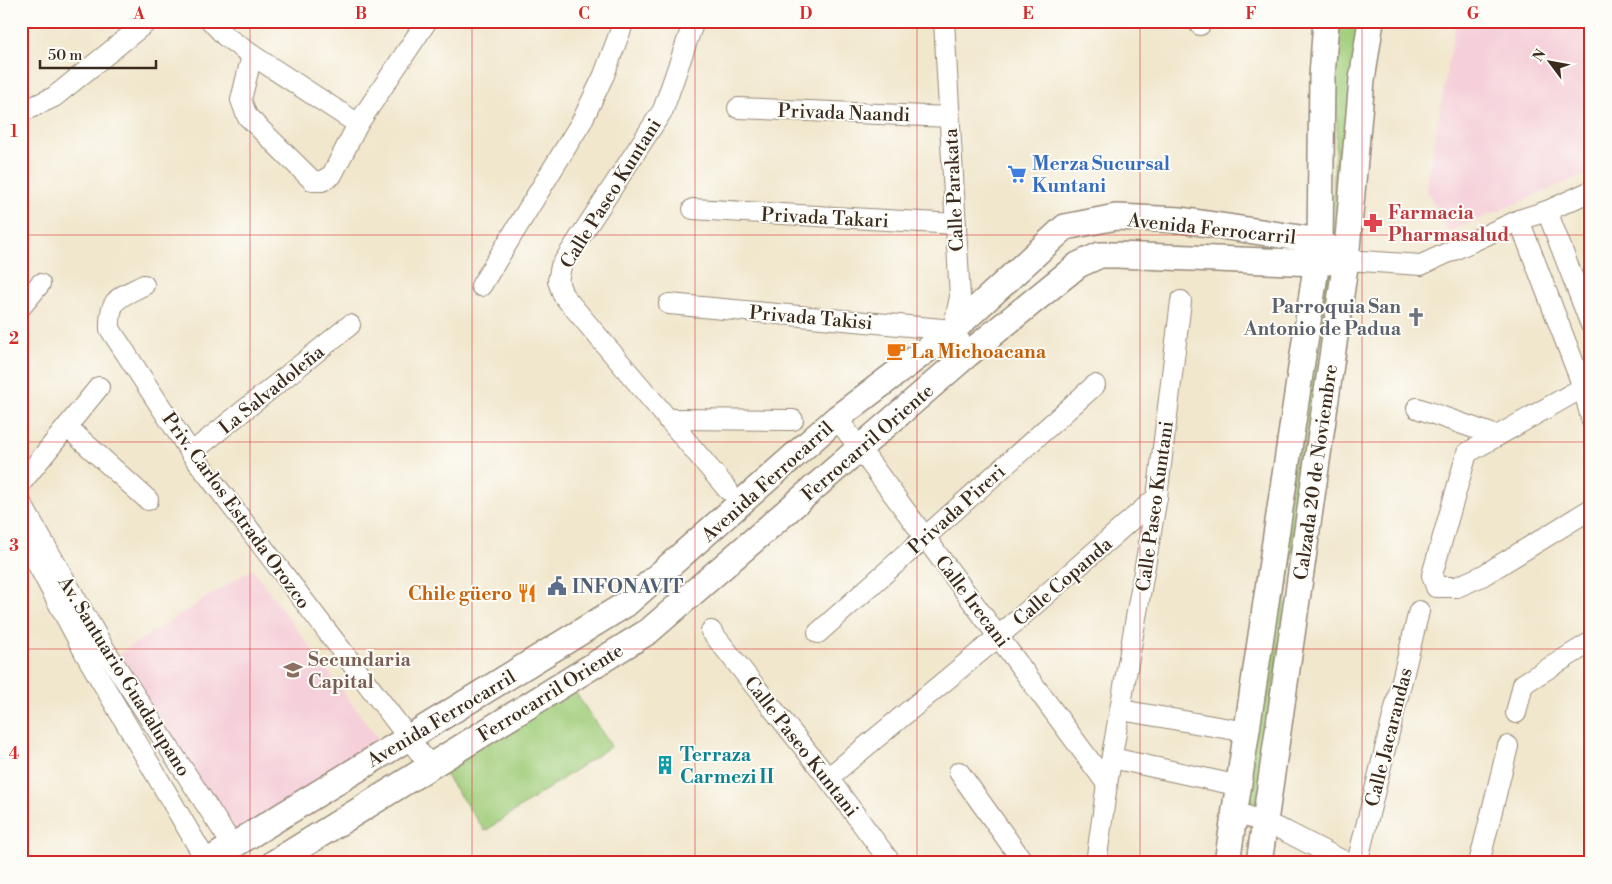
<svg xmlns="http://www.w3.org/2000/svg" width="1612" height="884" font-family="'Libre Bodoni',serif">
	<rect width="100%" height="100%" fill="#fdfcf7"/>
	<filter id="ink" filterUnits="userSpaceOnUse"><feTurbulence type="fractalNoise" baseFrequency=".02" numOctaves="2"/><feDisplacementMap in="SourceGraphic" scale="10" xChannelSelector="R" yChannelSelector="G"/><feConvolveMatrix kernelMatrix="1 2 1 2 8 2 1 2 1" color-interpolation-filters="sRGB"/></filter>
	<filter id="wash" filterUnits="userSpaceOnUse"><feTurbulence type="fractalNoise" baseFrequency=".0096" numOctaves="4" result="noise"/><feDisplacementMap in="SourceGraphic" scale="20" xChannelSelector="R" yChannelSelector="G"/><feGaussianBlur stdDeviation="1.12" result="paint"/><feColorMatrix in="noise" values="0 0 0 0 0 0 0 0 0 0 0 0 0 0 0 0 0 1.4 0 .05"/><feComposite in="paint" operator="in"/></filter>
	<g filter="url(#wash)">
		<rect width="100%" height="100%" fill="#f1e7cd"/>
		<g fill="#f5cfd9">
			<polygon points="1456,21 1591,21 1591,172 1448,232 1426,188"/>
			<polygon points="252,569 382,744 234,840 120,653"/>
		</g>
		<g fill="#a0cd7a" stroke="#6e7c4c">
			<polygon points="1333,21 1364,21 1344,237 1331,238 1337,125"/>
			<polygon points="1333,267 1257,803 1251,805 1242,801 1323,271"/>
			<polygon points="570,684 611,746 485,831 439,766"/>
		</g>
	</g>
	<g filter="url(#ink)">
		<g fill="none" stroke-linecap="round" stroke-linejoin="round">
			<g stroke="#968876" stroke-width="22">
				<g id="minor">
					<polyline points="211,21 225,36 252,55 241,100 247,116 313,181 322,181 332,175 358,124 427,21"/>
					<polyline points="694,21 663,110 561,266 558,281 563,295 728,490"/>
					<polyline points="944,21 960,297 953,330 968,354"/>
					<polyline points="1200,21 1200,25"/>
					<polyline points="252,55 358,124"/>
					<polyline points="738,108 949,117"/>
					<polyline points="21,110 26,110 54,97 148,21"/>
					<polyline points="693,209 956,224"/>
					<polyline points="1547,211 1591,325"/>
					<polyline points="1519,220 1583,387 1591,418"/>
					<polyline points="1346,260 1421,265 1519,220 1547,211 1591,191"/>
					<path d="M144,285C118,298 109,298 110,329L191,453L430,766"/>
					<polyline points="481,286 582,121 604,75 624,21"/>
					<polyline points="669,304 953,330"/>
					<polyline points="21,307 40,284"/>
					<polyline points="1591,383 1467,453 1432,575 1436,587 1457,587 1482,576 1591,509"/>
					<polyline points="1417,408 1497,436"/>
					<polyline points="837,418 1107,784"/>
					<polyline points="667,419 793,420"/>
					<polyline points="67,427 148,500"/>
					<polyline points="191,453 350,325"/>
					<polyline points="21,483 99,387"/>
					<polyline points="21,503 102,645 233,846"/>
					<polyline points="21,533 86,655 207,862"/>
					<polyline points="711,631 828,778 891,863"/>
					<polyline points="818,633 1095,385"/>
					<polyline points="1121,710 1247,732"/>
					<polyline points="1516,713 1523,684 1591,642"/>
					<polyline points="1112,758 1240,786"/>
					<polyline points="959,772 1024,863"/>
					<polyline points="828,778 999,636 1157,497"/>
					<polyline points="1234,811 1285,831 1347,863"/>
					<polyline points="1096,863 1107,784 1157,497 1181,301"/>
					<polyline points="1357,863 1419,611"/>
					<polyline points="1479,863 1508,746"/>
				</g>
			</g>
			<g stroke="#968876" stroke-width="28">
				<g id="major">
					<polyline points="205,863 626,604 837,418 953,330 1065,227 1116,217 1181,220 1320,241 1346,260"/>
					<polyline points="274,863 649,631 968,354 1078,265 1100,255 1117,255 1317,263 1346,260"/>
					<polyline points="1227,863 1320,241 1322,76 1326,21"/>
					<polyline points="1259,863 1346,260 1362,80 1371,21"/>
				</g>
			</g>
			<use href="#minor" stroke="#fff" stroke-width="20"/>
			<use href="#major" stroke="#fff" stroke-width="25"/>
		</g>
	</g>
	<path fill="none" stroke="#d62828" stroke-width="1" stroke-opacity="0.55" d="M250,21V863M472,21V863M695,21V863M917,21V863M1140,21V863M1362,21V863M21,235H1591M21,442H1591M21,649H1591"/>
	<defs>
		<g id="supermarket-bare" transform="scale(1.5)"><path d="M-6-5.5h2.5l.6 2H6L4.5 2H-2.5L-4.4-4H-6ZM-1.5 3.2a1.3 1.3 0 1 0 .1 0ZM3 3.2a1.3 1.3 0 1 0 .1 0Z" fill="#3f7fe0" stroke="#fdfcf7" stroke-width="2.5" paint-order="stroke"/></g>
		<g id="pharmacy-bare" transform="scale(1.5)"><path d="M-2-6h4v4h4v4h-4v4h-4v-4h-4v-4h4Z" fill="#e0444e" stroke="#fdfcf7" stroke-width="2.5" paint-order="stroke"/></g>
		<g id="church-bare" transform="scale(1.5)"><path d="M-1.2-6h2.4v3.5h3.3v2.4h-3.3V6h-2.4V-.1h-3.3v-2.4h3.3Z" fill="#6b7280" stroke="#fdfcf7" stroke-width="2.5" paint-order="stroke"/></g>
		<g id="cafe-bare" transform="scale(1.5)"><path d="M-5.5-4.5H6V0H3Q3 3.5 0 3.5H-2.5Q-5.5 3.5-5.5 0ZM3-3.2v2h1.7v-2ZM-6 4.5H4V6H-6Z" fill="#e8710a" stroke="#fdfcf7" stroke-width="2.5" paint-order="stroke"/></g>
		<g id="civic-bare" transform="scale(1.5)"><path d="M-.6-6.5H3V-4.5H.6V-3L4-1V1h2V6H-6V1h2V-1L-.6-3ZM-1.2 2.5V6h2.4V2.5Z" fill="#5c6f8a" stroke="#fdfcf7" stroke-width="2.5" paint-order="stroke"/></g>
		<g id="restaurant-bare" transform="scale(1.5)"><path d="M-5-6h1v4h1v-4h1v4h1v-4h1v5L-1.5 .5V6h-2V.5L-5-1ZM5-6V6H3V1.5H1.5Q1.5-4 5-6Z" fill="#e8710a" stroke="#fdfcf7" stroke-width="2.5" paint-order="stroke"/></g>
		<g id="school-bare" transform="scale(1.5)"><path d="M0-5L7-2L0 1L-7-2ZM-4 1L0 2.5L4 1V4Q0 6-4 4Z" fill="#8d6e63" stroke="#fdfcf7" stroke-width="2.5" paint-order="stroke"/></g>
		<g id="building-bare" transform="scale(1.5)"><path d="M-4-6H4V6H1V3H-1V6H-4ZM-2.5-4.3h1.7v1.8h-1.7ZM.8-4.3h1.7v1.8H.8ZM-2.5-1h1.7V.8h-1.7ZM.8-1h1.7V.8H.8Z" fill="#0f9aa8" stroke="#fdfcf7" stroke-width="2.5" paint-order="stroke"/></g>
	</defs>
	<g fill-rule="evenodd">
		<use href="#supermarket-bare" x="1017" y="174"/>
		<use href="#pharmacy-bare" x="1373" y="223"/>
		<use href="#church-bare" x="1416" y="317"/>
		<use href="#cafe-bare" x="896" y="351"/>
		<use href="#civic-bare" x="557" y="586"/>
		<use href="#restaurant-bare" x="527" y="593"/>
		<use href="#school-bare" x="293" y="670"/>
		<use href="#building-bare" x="665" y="765"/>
	</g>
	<g text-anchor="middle" stroke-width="4" stroke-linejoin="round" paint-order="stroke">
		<g font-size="19" fill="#3b2a1e" stroke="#fdfcf7">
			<text transform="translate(844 112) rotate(2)" y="7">Privada Naandi</text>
			<text transform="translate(953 190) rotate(-93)" y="7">Calle Parakata</text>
			<text transform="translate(610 193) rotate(-58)" y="7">Calle Paseo Kuntani</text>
			<text transform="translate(825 217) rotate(3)" y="7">Privada Takari</text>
			<text transform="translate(1212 228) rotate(6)" y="7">Avenida Ferrocarril</text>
			<text transform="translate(811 317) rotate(5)" y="7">Privada Takisi</text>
			<text transform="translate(271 389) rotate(-39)" y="7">La Salvadoleña</text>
			<text transform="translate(867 442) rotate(-41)" y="7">Ferrocarril Oriente</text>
			<text transform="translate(1315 472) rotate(-82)" y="7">Calzada 20 de Noviembre</text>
			<text transform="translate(767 481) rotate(-42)" y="7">Avenida Ferrocarril</text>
			<text transform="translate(1154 506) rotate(-82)" y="7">Calle Paseo Kuntani</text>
			<text transform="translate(956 509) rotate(-42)" y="7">Privada Pireri</text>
			<text transform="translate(237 510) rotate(54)" y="7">Priv. Carlos Estrada Orozco</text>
			<text transform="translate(1062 581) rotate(-41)" y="7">Calle Copanda</text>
			<text transform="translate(973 601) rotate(53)" y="7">Calle Irecani</text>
			<text transform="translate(125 676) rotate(58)" y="7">Av. Santuario Guadalupano</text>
			<text transform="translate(550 692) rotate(-32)" y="7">Ferrocarril Oriente</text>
			<text transform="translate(441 718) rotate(-31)" y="7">Avenida Ferrocarril</text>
			<text transform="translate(1388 737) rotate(-76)" y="7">Calle Jacarandas</text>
			<text transform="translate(802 746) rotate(52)" y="7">Calle Paseo Kuntani</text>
		</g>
		<g font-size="19" font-weight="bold" fill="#366cbe" stroke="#fdfcf7" text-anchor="start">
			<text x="1032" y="170">Merza Sucursal<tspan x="1032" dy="22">Kuntani</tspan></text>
		</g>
		<g font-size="19" font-weight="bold" fill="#be3a42" stroke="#fdfcf7" text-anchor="start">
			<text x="1388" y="219">Farmacia<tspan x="1388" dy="22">Pharmasalud</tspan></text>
		</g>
		<g font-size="19" font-weight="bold" fill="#5b616d" stroke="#fdfcf7" text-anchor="end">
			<text x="1401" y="313">Parroquia San<tspan x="1401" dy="22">Antonio de Padua</tspan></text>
		</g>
		<g font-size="19" font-weight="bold" fill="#c56008" stroke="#fdfcf7" text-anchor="start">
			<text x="911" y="358">La Michoacana</text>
			<text x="512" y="600" text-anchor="end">Chile güero</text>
		</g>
		<g font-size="19" font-weight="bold" fill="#4e5e75" stroke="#fdfcf7" text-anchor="start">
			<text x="572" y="593">INFONAVIT</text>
		</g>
		<g font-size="19" font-weight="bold" fill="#785e54" stroke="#fdfcf7" text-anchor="start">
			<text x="308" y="666">Secundaria<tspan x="308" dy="22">Capital</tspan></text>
		</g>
		<g font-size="19" font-weight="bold" fill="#0d838f" stroke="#fdfcf7" text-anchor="start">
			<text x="680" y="761">Terraza<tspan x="680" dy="22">Carmezi II</tspan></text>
		</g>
	</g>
	<rect width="1612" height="884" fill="none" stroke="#fdfcf7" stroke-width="55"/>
	<g transform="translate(1550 62) rotate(302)" stroke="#fdfcf7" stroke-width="4" paint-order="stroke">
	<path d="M0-4L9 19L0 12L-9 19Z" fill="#3b2a1e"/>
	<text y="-8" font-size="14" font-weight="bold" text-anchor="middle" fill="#3b2a1e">N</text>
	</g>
	<path d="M40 60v8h116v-8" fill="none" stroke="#3b2a1e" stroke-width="2.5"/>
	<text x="48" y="60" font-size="15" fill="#3b2a1e" stroke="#fdfcf7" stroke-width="4" paint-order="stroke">50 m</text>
	<rect x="28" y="28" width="1556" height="828" fill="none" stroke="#d62828" stroke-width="2"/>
	<g font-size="16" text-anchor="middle" font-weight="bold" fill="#d62828">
		<text x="139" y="19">A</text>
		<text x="361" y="19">B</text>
		<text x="584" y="19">C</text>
		<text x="806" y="19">D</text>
		<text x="1028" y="19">E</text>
		<text x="1251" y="19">F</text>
		<text x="1473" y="19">G</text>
		<text x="14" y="137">1</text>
		<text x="14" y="344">2</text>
		<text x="14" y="551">3</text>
		<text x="14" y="759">4</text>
	</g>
</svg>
